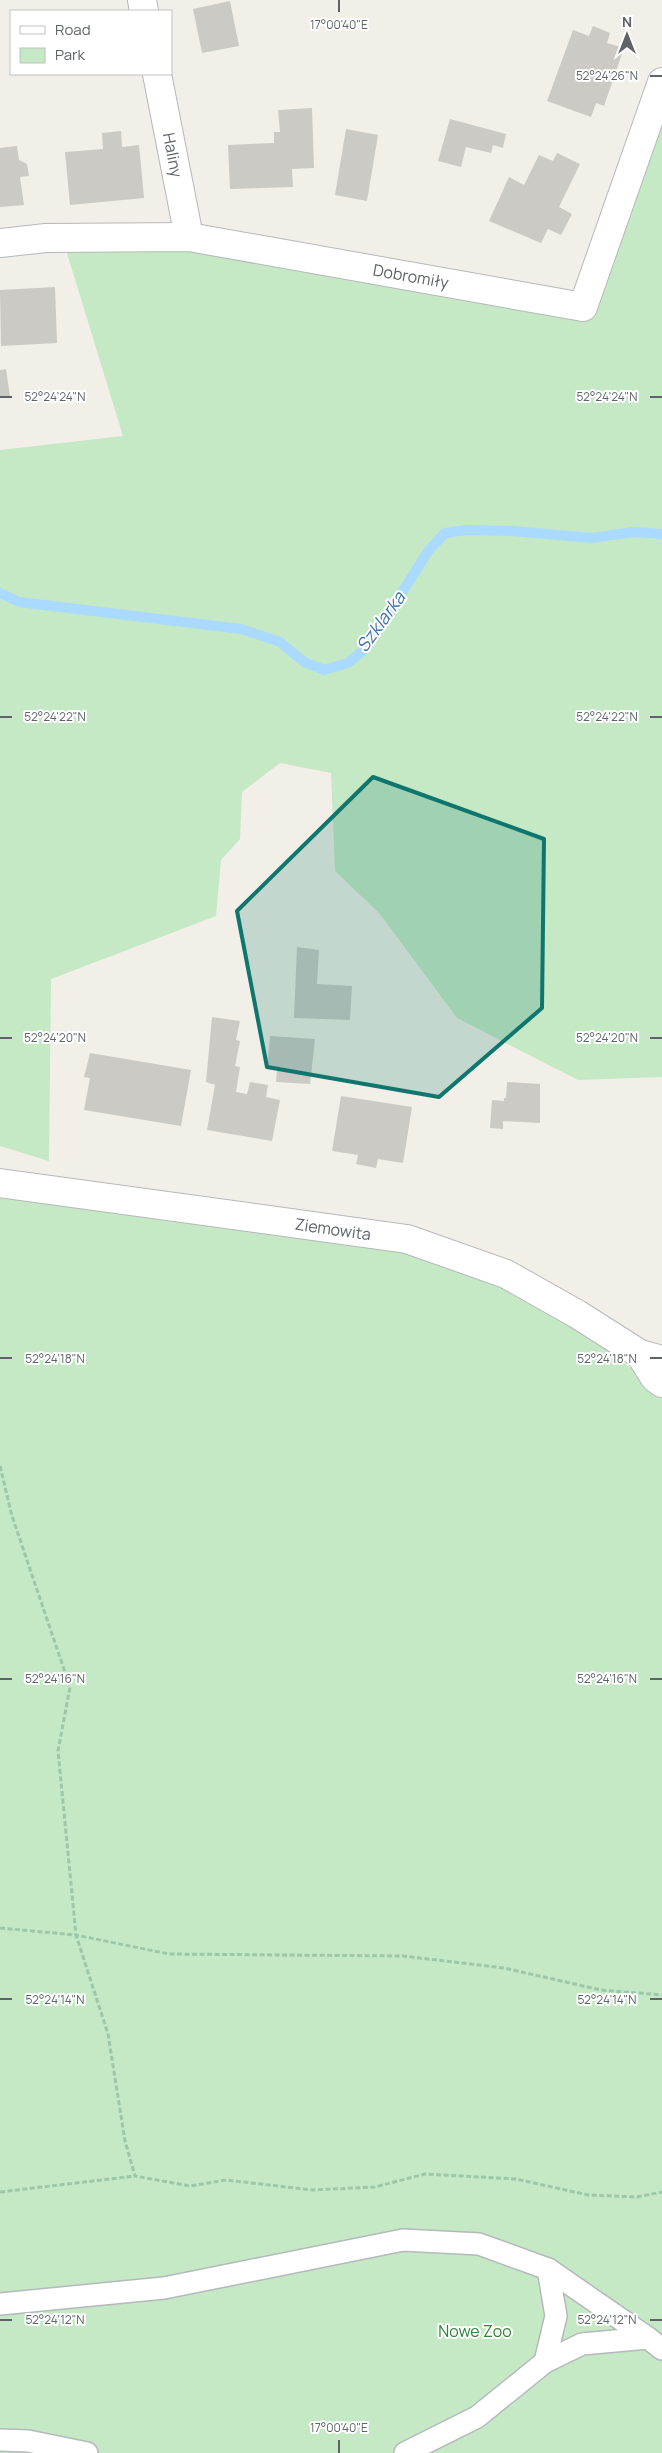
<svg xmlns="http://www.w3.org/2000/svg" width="662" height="2453" font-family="Manrope,sans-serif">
	<rect width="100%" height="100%" fill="#f1efe8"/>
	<g fill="#c5e8c5">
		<polygon points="662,86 662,1077 578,1080 457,1018 380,914 335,871 331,773 280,763 242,792 240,839 221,860 216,916 51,979 49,1161 0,1146 0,450 123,436 66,250 186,248 578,321"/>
		<path d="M0,1196L401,1252C420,1257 441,1261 460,1268C525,1291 611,1348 662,1394V2453H0Z"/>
	</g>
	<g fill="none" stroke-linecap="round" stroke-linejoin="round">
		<polyline stroke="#aadaff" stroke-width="10" points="0,593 19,602 241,629 280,642 304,662 324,670 348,663 367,647 429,550 445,533 466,530 512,531 592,538 633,532 662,534"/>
	</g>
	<g fill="#cccac5">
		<polygon points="230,1 239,46 202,53 193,9"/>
		<polygon points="593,26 610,33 607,43 624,48 604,106 596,103 591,117 547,101 573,30 589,36"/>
		<polygon points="312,108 314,168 292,169 293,187 230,189 228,145 274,143 274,132 280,132 278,110"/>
		<polygon points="450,119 506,134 503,148 493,145 491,153 466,147 461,167 438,161"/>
		<polygon points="346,129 378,135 367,201 335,195"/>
		<polygon points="121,131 122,147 139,145 144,198 70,205 65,152 103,149 102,133"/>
		<polygon points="17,146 19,160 27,164 29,176 20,177 24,205 0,207 0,148"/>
		<polygon points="557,153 580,164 559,207 572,214 561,235 548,229 541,243 489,221 509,177 524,185 539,155 553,161"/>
		<polygon points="55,287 57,343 1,346 0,290"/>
		<polygon points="6,369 10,396 0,397 0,370"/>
		<polygon points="297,947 319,950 317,984 352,986 350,1020 294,1018"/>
		<polygon points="212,1017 240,1021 236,1040 240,1041 235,1066 240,1067 236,1092 247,1094 250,1082 268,1085 266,1097 280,1100 272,1141 207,1130 215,1085 206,1082"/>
		<polygon points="270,1036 315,1039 310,1084 276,1082 277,1070 267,1069"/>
		<polygon points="90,1053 191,1070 181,1126 84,1110 90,1078 84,1077"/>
		<polygon points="507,1082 540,1084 540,1123 503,1121 503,1129 490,1128 492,1100 504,1101 504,1098 506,1098"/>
		<polygon points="341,1096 412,1107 403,1163 378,1159 376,1168 356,1164 358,1155 332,1151"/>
	</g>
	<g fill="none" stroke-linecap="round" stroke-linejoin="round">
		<g stroke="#b5b8bc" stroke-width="24">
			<g id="pedestrian">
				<polyline points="0,2304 164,2288 403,2240 479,2244 548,2269 648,2338 582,2344 545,2362 477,2417 405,2453"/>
				<polyline points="648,2338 662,2349"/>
				<polyline points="545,2362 556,2316 548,2269"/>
				<polyline points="0,2440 28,2441 87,2453"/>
			</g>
		</g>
		<g stroke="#b5b8bc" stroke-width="30">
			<g id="minor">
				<polyline points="142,0 144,11"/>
				<polyline points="157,74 189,237"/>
				<polyline points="0,243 46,238 189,237 583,307 662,82"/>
				<polyline points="0,1183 407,1239 506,1274 577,1314 640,1354 662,1360"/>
				<polyline points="640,1354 655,1378 662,1383"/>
			</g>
		</g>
		<g stroke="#9cc7a9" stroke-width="3" stroke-dasharray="5 2.5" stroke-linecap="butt">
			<polyline points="0,1466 12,1516 70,1687 58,1751 76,1935 169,1954 403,1956 504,1968 601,1990 662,1995"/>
			<polyline points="0,1928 76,1935 108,2034 125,2141 135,2176 190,2186 226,2180 312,2190 375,2187 425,2174 516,2179 588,2195 637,2197 662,2192"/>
			<polyline points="0,2192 135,2176"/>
		</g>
		<use href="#pedestrian" stroke="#fff" stroke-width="21"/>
		<use href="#minor" stroke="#fff" stroke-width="28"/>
	</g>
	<path fill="#0f766e" fill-opacity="0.2" stroke="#0f766e" stroke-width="4" stroke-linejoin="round" d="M373,777L544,839L542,1008L439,1097L267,1067L237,911Z"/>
	<path fill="none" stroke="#5f6368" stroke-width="2" d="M339,0V12M650,76H662M0,397H12M650,397H662M0,717H12M650,717H662M0,1038H12M650,1038H662M0,1358H12M650,1358H662M0,1679H12M650,1679H662M0,1999H12M650,1999H662M0,2320H12M650,2320H662M339,2440V2453"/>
	<g text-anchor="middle" stroke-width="4" stroke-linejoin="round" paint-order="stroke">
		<g font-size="16" fill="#5f6368" stroke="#fff">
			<text transform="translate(173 155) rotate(79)" y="6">Haliny</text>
			<text transform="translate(411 276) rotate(10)" y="6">Dobromiły</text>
			<text transform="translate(333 1229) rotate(8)" y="6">Ziemowita</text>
		</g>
		<g font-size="16" fill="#348238" stroke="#fff">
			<text x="475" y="2337">Nowe Zoo</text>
		</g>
		<g font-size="18" font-style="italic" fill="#4174aa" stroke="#fff">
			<text transform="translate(381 622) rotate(-54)" y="6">Szklarka</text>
		</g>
	</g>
	<g font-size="12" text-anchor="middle" fill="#5f6368" stroke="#fff" stroke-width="4" stroke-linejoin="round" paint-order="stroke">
		<text x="339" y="29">17°00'40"E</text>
		<text x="607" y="80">52°24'26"N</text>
		<text x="55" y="401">52°24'24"N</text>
		<text x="607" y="401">52°24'24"N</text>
		<text x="55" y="721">52°24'22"N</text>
		<text x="607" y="721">52°24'22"N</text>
		<text x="55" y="1042">52°24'20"N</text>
		<text x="607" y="1042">52°24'20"N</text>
		<text x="55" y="1363">52°24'18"N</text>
		<text x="607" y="1363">52°24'18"N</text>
		<text x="55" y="1683">52°24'16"N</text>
		<text x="607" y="1683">52°24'16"N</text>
		<text x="55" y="2004">52°24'14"N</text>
		<text x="607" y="2004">52°24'14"N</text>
		<text x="55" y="2324">52°24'12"N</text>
		<text x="607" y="2324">52°24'12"N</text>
		<text x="339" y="2432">17°00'40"E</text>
	</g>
	<rect x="10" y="10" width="162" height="65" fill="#ffffff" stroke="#bfc1c3"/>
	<rect x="20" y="26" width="25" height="8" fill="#ffffff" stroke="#bfc1c3"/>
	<text x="55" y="35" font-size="15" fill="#5f6368">Road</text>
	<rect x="20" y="48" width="25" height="15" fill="#c5e8c5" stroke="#bfc1c3"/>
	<text x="55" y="60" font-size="15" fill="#5f6368">Park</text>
	<g transform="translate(627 35)" stroke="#ffffff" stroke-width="4" paint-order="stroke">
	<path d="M0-4L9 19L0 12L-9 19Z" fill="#5f6368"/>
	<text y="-8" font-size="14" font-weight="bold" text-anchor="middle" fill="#5f6368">N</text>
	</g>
</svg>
